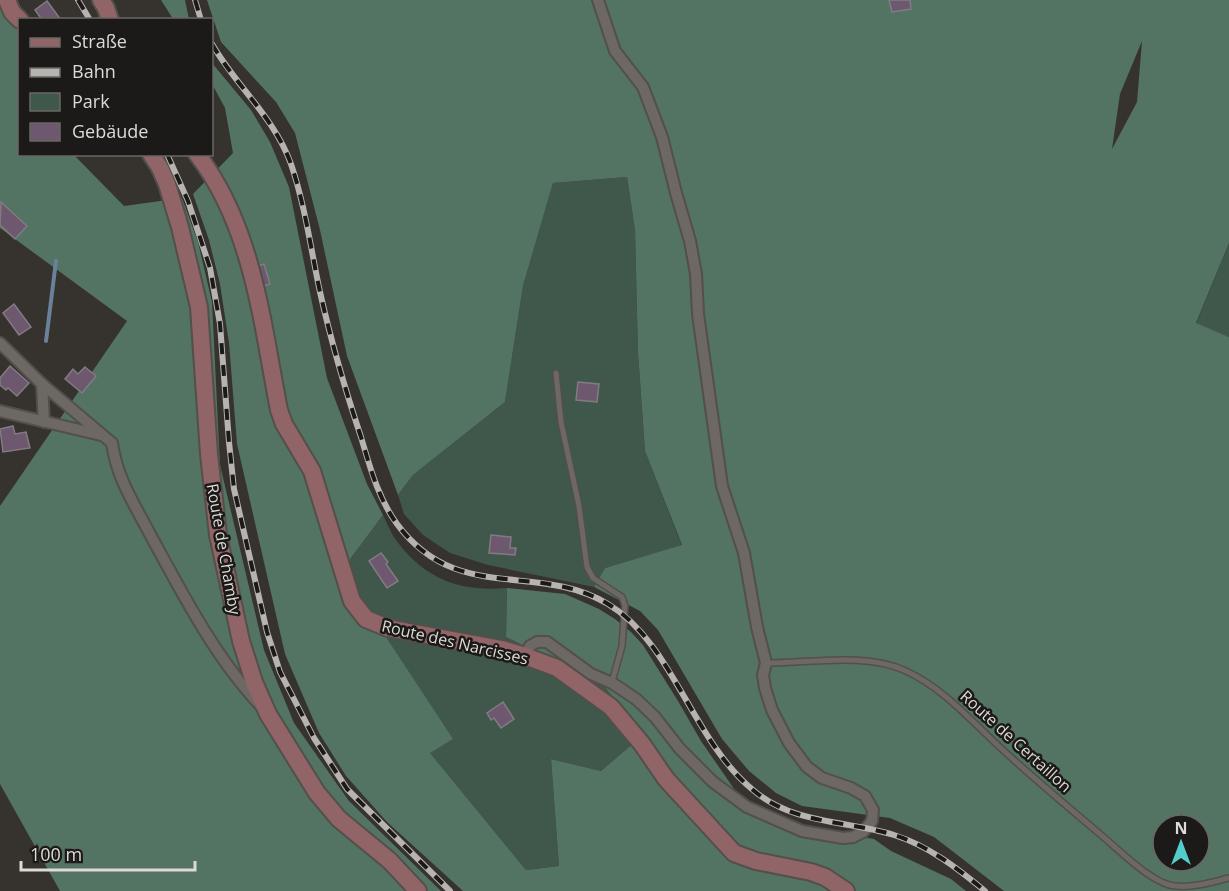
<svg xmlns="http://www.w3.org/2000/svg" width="1229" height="891" font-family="'Open Sans',sans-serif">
	<rect width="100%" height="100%" fill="#36322d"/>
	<g fill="#40574b">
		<polygon points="627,177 635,230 638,353 645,451 682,546 605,568 594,587 488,565 450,553 423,535 404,514 398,495 413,475 505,402 523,286 553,183"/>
		<polygon points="1229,243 1229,337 1196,324"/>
		<path d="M383,515C388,525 392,536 399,544C427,580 462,592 507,588L506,637L602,684L644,734L601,771L551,759L559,866L526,870L429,752L452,739L342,570Z"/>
	</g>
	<g fill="#537363" fill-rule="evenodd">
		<polygon points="0,0 16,0 24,18 20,20 20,154 74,155 124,206 182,198 198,242 212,302 220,465 264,650 294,723 349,801 441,891 60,891 0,784 0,506 127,321 0,228"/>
		<polygon points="161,0 185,0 189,19 173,19"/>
		<path d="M207,0H1229V243L1196,323L1229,337V891H1004L934,837L890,818L802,806L776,793L749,771L722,739L658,630L640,611L594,587L605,568L682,545L645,451L638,353L635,230L627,177L553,183L523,286L505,402L413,475L398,495L347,356L320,230L295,133L276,102L221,42ZM1142,41L1137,102L1112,149L1120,94ZM1163,825H1199V861H1163Z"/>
		<polygon points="212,63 251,110 270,142 289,187 327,378 367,484 383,515 342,570 453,739 430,753 526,870 559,866 551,759 601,771 644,734 602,684 506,637 507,588 565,594 599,609 615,619 631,632 643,645 678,701 701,741 739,796 758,810 804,827 874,839 891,851 951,879 966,891 463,891 387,822 346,776 319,733 285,654 237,444 229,343 220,284 209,240 193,194 233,153 225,108 212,84"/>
	</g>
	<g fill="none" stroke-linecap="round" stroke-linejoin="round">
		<polyline stroke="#6b8199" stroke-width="4" points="46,341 56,261"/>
	</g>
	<g fill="#6e586f" stroke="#817c81" stroke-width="1.5">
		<polygon points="889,0 910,0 911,9 892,12"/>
		<polygon points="47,1 61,20 42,20 35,10"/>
		<polygon points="1,202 27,226 15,239 0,225"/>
		<polygon points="264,264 270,284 258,288 253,268"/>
		<polygon points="14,304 31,327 19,335 3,313"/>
		<polygon points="10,366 29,383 17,396 8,388 6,390 0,385 0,378"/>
		<polygon points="85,367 96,376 82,393 65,379 73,369 78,374"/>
		<polygon points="578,382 599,384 597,402 576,400"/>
		<polygon points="13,426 15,434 26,432 30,448 3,452 0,429"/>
		<polygon points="491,535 511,537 510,548 516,548 515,555 489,553"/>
		<polygon points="381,553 388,562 386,564 398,581 387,588 369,561"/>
		<polygon points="503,702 514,719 501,728 494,718 491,720 487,713"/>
	</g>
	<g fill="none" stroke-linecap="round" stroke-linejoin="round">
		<g stroke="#534f4b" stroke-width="8">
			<g id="lane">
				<polyline points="556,373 561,422 579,506 587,567 593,578 622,597 625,606 622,646 612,682"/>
				<path d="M766,663C809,663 867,652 906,671C945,689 973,723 1004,751C1038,782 1073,811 1108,841C1124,855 1154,884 1175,886C1193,888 1212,882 1229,878"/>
			</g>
		</g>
		<g stroke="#534f4b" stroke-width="14">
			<g id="street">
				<path d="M0,343L42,384L112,443C117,479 135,505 151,536C182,593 216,659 261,706"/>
				<polyline points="42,384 44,422"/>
				<polyline points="0,411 101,435"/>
				<polyline points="525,656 530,646 537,642 547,642 591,674 612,683 636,699 655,717 680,749 713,782 747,807 802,831 843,838 853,837 863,832 872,821 873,810 865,796 851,788 822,778 807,767 789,743 772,710 765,688 763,675 766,663 757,627 744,553 722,486 698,314 696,274 690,241 676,193 662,137 643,87 615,51 598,0"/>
			</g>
		</g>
		<g stroke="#534f4b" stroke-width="20">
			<g id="secondary">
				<polyline points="7,0 12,12 20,20"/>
				<polyline points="101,0 106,8 110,20"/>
				<polyline points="151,154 160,168 167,184 180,227 199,307 209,454 218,535 241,641 254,682 268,714 317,793 339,819 390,861 418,891"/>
				<path d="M197,154C253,227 262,323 279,410L284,424L312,471L352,601L366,619L388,628L502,649L525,656L557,668L611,707L642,744L666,779L734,853L756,861L811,872L825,877L846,891"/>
			</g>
		</g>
		<use href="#lane" stroke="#6d6863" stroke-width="5"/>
		<use href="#street" stroke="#6d6863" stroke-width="10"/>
		<use href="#secondary" stroke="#916567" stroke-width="16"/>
		<g stroke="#b6b3b0" stroke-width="6">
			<g id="rail">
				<polyline points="78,0 90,20"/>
				<polyline points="195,0 201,20"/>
				<path d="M212,44C236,86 274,117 291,164C305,205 311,250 320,292C331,341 345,389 361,437C370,467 378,498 397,524C457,605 536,561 608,604C673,643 692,740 753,790C794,825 846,820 894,835C929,846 957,868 985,891"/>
				<polyline points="167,154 188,201 210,268 220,324 229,442 234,489 267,632 280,672 314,738 347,789 450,891"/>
			</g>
		</g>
		<use href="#rail" stroke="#1c1a18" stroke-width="4" stroke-dasharray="11" stroke-linecap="butt"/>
	</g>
	<g text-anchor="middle" stroke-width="5" stroke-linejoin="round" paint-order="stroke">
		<g font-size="16" fill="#dddad7" stroke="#1c1a18">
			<text transform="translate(224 549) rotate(80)" y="6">Route de Chamby</text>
			<text transform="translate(455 642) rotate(13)" y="6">Route des Narcisses</text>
			<text transform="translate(1016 741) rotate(42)" y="6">Route de Certaillon</text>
		</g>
	</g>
	<rect x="18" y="18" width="195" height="138" fill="#1c1a18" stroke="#696764" stroke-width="1.5"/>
	<rect x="30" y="38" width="30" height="9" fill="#916567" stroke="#696764" stroke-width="1.5"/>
	<text x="72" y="48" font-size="18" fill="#dddad7">Straße</text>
	<rect x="30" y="68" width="30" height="9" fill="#b6b3b0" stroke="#696764" stroke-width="1.5"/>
	<text x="72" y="78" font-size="18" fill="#dddad7">Bahn</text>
	<rect x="30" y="93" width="30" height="18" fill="#40574b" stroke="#696764" stroke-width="1.5"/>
	<text x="72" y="108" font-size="18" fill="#dddad7">Park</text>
	<rect x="30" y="123" width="30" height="18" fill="#6e586f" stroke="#696764" stroke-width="1.5"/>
	<text x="72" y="138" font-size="18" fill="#dddad7">Gebäude</text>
	<g transform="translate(1181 843)"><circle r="28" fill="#1c1a18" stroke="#696764" stroke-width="1.5"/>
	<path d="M0-4.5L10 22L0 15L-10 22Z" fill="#53cdcb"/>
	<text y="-9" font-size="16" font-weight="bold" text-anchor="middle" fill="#dddad7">N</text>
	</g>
	<path d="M21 861v9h174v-9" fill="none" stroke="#dddad7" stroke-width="3"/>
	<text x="30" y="861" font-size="18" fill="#dddad7" stroke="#1c1a18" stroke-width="4.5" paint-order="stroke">100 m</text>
</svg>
